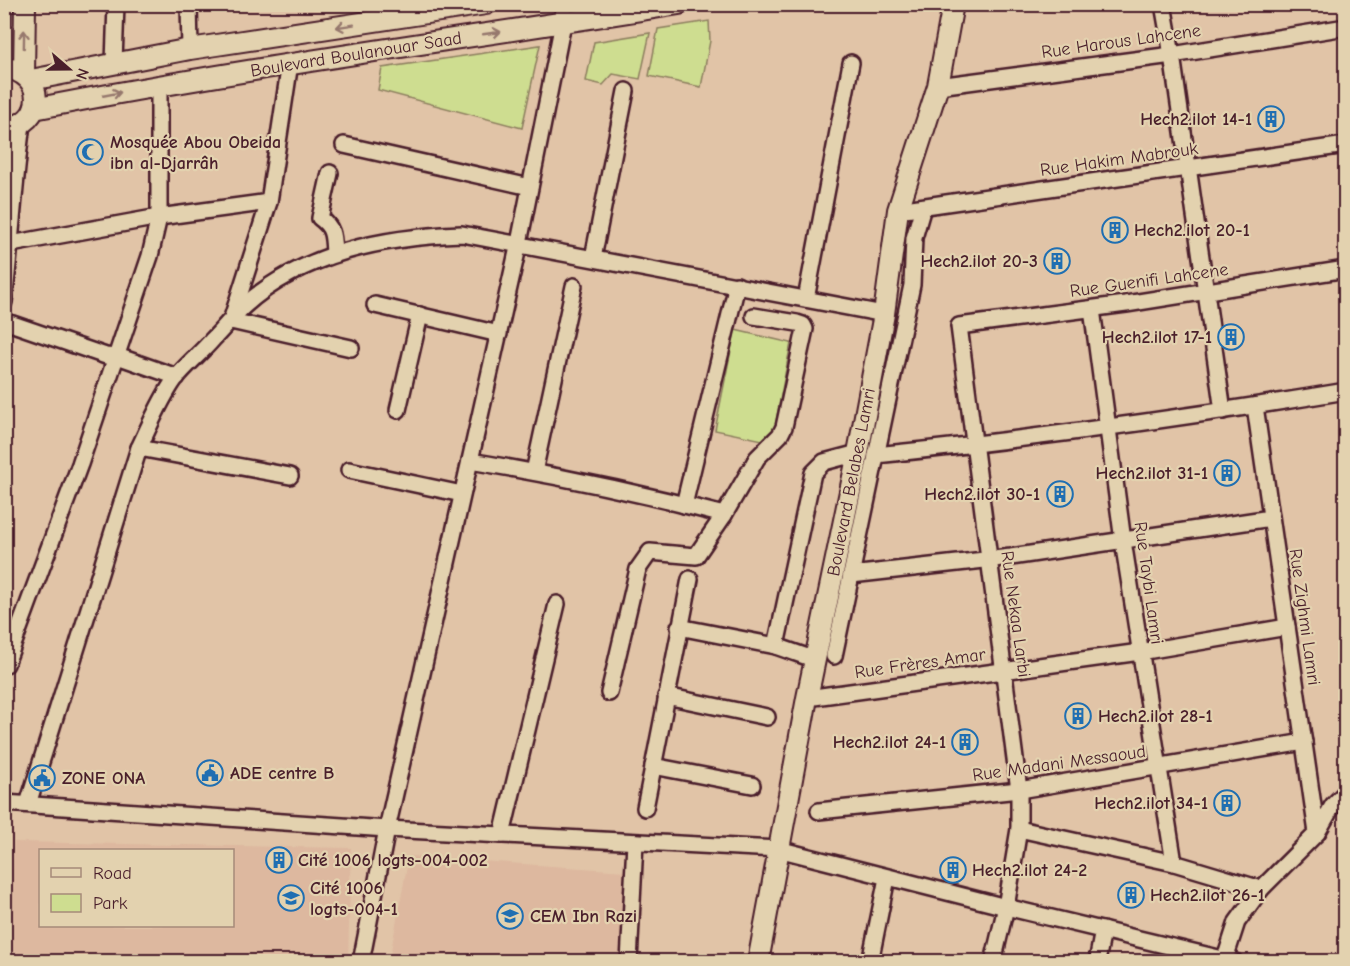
<svg xmlns="http://www.w3.org/2000/svg" width="1350" height="966" font-family="'Comic Neue',sans-serif">
	<rect width="100%" height="100%" fill="#e1c4a7"/>
	<filter id="ink" filterUnits="userSpaceOnUse"><feTurbulence type="fractalNoise" baseFrequency=".0167" numOctaves="2"/><feDisplacementMap in="SourceGraphic" scale="12" xChannelSelector="R" yChannelSelector="G"/><feConvolveMatrix kernelMatrix="1 2 1 2 8 2 1 2 1" color-interpolation-filters="sRGB"/></filter>
	<g filter="url(#ink)">
		<g fill="#ddb89f" fill-rule="evenodd">
			<path d="M14,842L351,848L348,961H5V871L12,869ZM40,850H232V926H40Z"/>
			<polygon points="409,856 625,871 620,961 389,961"/>
		</g>
		<g fill="#cedd90" stroke="#8c7e5e" stroke-width="1.5">
			<polygon points="709,21 710,41 701,87 649,76 658,29"/>
			<polygon points="650,33 640,79 613,74 603,85 586,81 594,42"/>
			<polygon points="540,45 522,128 378,90 382,68"/>
			<polygon points="735,330 791,343 772,442 715,430"/>
		</g>
		<g fill="none" stroke-linecap="round" stroke-linejoin="round">
			<g stroke="#4a1f2b" stroke-width="20">
				<g id="minor">
					<polyline points="189,4 190,49"/>
					<polyline points="1163,4 1172,55 1223,411"/>
					<polyline points="114,63 116,4"/>
					<polyline points="290,63 269,202 231,321 351,348"/>
					<polyline points="938,86 1172,55 1346,27"/>
					<polyline points="344,145 530,187"/>
					<path d="M330,173L320,218C334,228 333,237 334,254"/>
					<polyline points="898,210 1346,145"/>
					<polyline points="11,244 159,217 269,202"/>
					<polyline points="593,258 626,91"/>
					<polyline points="806,299 851,63"/>
					<path d="M4,302C11,243 14,183 22,124"/>
					<polyline points="375,305 499,334"/>
					<polyline points="1092,309 1123,541 1174,863"/>
					<polyline points="4,321 106,356 123,358 177,377"/>
					<polyline points="1255,406 1317,833"/>
					<polyline points="398,410 420,315"/>
					<polyline points="139,448 290,476"/>
					<path d="M876,455C1033,439 1190,417 1346,391"/>
					<path d="M470,461C555,475 641,493 724,515"/>
					<polyline points="349,470 462,494"/>
					<polyline points="534,472 574,286"/>
					<polyline points="684,505 737,285"/>
					<polyline points="851,575 1011,557 1271,518"/>
					<polyline points="679,627 776,646 816,660"/>
					<polyline points="776,646 813,473 824,462 858,453"/>
					<polyline points="834,656 912,285 914,238 923,207"/>
					<polyline points="4,664 6,664 80,464 150,256 159,217 159,84"/>
					<polyline points="609,693 638,569 650,552 696,556 724,515 757,458 780,435 784,427 805,329 803,325 797,323 754,316"/>
					<polyline points="666,696 767,717"/>
					<polyline points="807,698 1140,652 1287,627"/>
					<polyline points="653,766 752,785"/>
					<polyline points="4,803 387,829 778,849 1006,907 1235,962"/>
					<path d="M28,804L139,448C150,425 160,400 175,379C186,365 201,353 213,339C224,328 233,316 244,306C304,252 385,237 462,234L884,314"/>
					<polyline points="645,808 690,579"/>
					<polyline points="819,811 1019,790 1304,742"/>
					<polyline points="1019,829 1174,863 1261,889"/>
					<polyline points="502,835 557,604"/>
					<polyline points="361,962 387,829 519,243 563,23 564,4"/>
					<polyline points="629,962 635,842"/>
					<polyline points="870,962 887,878"/>
					<polyline points="993,962 1006,907 1019,829 1019,790 959,326 1126,304 1346,269"/>
					<polyline points="1097,962 1103,930"/>
					<polyline points="1224,962 1237,922 1261,889 1317,833 1333,805 1346,792"/>
				</g>
			</g>
			<g stroke="#4a1f2b" stroke-width="24">
				<g id="major">
					<path d="M4,68C47,72 46,126 4,128"/>
					<polyline points="24,74 25,4"/>
					<polyline points="31,80 190,49 486,4"/>
					<path d="M34,109C248,67 464,39 679,4"/>
					<polyline points="758,962 807,698 858,453 884,314 898,210 938,86 953,4"/>
				</g>
			</g>
			<use href="#minor" stroke="#e3d2af" stroke-width="15"/>
			<use href="#major" stroke="#e3d2af" stroke-width="20"/>
		</g>
		<defs><path id="oneway-shaft" d="M-6 0H5M1.5-3L5.5 0L1.5 3" fill="none" stroke-width="1.6" stroke-linecap="round" stroke-linejoin="round" transform="scale(1.5)"/></defs>
		<g stroke="#96786d">
			<use href="#oneway-shaft" transform="translate(345 26) rotate(171)"/>
			<use href="#oneway-shaft" transform="translate(492 33) rotate(-8)"/>
			<use href="#oneway-shaft" transform="translate(24 39) rotate(-89)"/>
			<use href="#oneway-shaft" transform="translate(112 94) rotate(-11)"/>
		</g>
	</g>
	<defs>
		<g id="building-ring" transform="scale(1.35)"><circle r="9.5" fill="#e3d2af" stroke="#1f6fb2" stroke-width="1.5"/><path d="M-4-6H4V6H1V3H-1V6H-4ZM-2.5-4.3h1.7v1.8h-1.7ZM.8-4.3h1.7v1.8H.8ZM-2.5-1h1.7V.8h-1.7ZM.8-1h1.7V.8H.8Z" fill="#1f6fb2"/></g>
		<g id="mosque-ring" transform="scale(1.35)"><circle r="9.5" fill="#e3d2af" stroke="#1f6fb2" stroke-width="1.5"/><path d="M3.5-4.9A6 6 0 1 0 3.5 4.9A5 5 0 1 1 3.5-4.9Z" fill="#1f6fb2"/></g>
		<g id="civic-ring" transform="scale(1.35)"><circle r="9.5" fill="#e3d2af" stroke="#1f6fb2" stroke-width="1.5"/><path d="M-.6-6.5H3V-4.5H.6V-3L4-1V1h2V6H-6V1h2V-1L-.6-3ZM-1.2 2.5V6h2.4V2.5Z" fill="#1f6fb2"/></g>
		<g id="university-ring" transform="scale(1.35)"><circle r="9.5" fill="#e3d2af" stroke="#1f6fb2" stroke-width="1.5"/><path d="M0-5L7-2L0 1L-7-2ZM-4 1L0 2.5L4 1V4Q0 6-4 4Z" fill="#1f6fb2"/></g>
		<g id="school-ring" transform="scale(1.35)"><circle r="9.5" fill="#e3d2af" stroke="#1f6fb2" stroke-width="1.5"/><path d="M0-5L7-2L0 1L-7-2ZM-4 1L0 2.5L4 1V4Q0 6-4 4Z" fill="#1f6fb2"/></g>
	</defs>
	<g fill-rule="evenodd">
		<use href="#building-ring" x="1271" y="119"/>
		<use href="#mosque-ring" x="90" y="152"/>
		<use href="#building-ring" x="1115" y="230"/>
		<use href="#building-ring" x="1057" y="261"/>
		<use href="#building-ring" x="1231" y="337"/>
		<use href="#building-ring" x="1227" y="473"/>
		<use href="#building-ring" x="1060" y="494"/>
		<use href="#building-ring" x="1078" y="716"/>
		<use href="#building-ring" x="965" y="742"/>
		<use href="#civic-ring" x="210" y="773"/>
		<use href="#civic-ring" x="42" y="778"/>
		<use href="#building-ring" x="1227" y="803"/>
		<use href="#building-ring" x="279" y="860"/>
		<use href="#building-ring" x="953" y="870"/>
		<use href="#building-ring" x="1131" y="895"/>
		<use href="#university-ring" x="291" y="898"/>
		<use href="#school-ring" x="510" y="916"/>
	</g>
	<g text-anchor="middle" stroke-width="4.5" stroke-linejoin="round" paint-order="stroke">
		<g font-size="18" fill="#4a1f2b" stroke="#e3d2af">
			<text transform="translate(1121 41) rotate(-8)" y="6">Rue Harous Lahcene</text>
			<text transform="translate(356 54) rotate(-9)" y="6">Boulevard Boulanouar Saad</text>
			<text transform="translate(1119 159) rotate(-8)" y="6">Rue Hakim Mabrouk</text>
			<text transform="translate(1149 280) rotate(-8)" y="6">Rue Guenifi Lahcene</text>
			<text transform="translate(851 482) rotate(-79)" y="6">Boulevard Belabes Lamri</text>
			<text transform="translate(1149 583) rotate(82)" y="6">Rue Taybi Lamri</text>
			<text transform="translate(1016 614) rotate(82)" y="6">Rue Nekaa Larbi</text>
			<text transform="translate(1305 617) rotate(82)" y="6">Rue Zighmi Lamri</text>
			<text transform="translate(920 663) rotate(-8)" y="6">Rue Frères Amar</text>
			<text transform="translate(1059 763) rotate(-8)" y="6">Rue Madani Messaoud</text>
		</g>
		<g font-size="18" font-weight="bold" fill="#4a1f2b" stroke="#e3d2af" text-anchor="start">
			<text x="1252" y="125" text-anchor="end">Hech2.ilot 14-1</text>
			<text x="110" y="148">Mosquée Abou Obeida<tspan x="110" dy="21">ibn al-Djarrâh</tspan></text>
			<text x="1134" y="236">Hech2.ilot 20-1</text>
			<text x="1038" y="267" text-anchor="end">Hech2.ilot 20-3</text>
			<text x="1212" y="343" text-anchor="end">Hech2.ilot 17-1</text>
			<text x="1208" y="479" text-anchor="end">Hech2.ilot 31-1</text>
			<text x="1040" y="500" text-anchor="end">Hech2.ilot 30-1</text>
			<text x="1098" y="722">Hech2.ilot 28-1</text>
			<text x="946" y="748" text-anchor="end">Hech2.ilot 24-1</text>
			<text x="230" y="779">ADE centre B</text>
			<text x="62" y="784">ZONE ONA</text>
			<text x="1208" y="809" text-anchor="end">Hech2.ilot 34-1</text>
			<text x="298" y="866">Cité 1006 logts-004-002</text>
			<text x="972" y="876">Hech2.ilot 24-2</text>
			<text x="310" y="894">Cité 1006<tspan x="310" dy="21">logts-004-1</tspan></text>
			<text x="1150" y="901">Hech2.ilot 26-1</text>
			<text x="530" y="922">CEM Ibn Razi</text>
		</g>
	</g>
	<rect width="1350" height="966" fill="none" stroke="#e3d2af" stroke-width="24"/>
	<rect x="12" y="12" width="1326" height="942" fill="none" stroke="#4a1f2b" stroke-width="2" filter="url(#ink)"/>
	<rect x="39" y="849" width="195" height="78" fill="#e3d2af" stroke="#a68a7a" stroke-width="1.5"/>
	<rect x="51" y="868" width="30" height="9" fill="#e3d2af" stroke="#a68a7a" stroke-width="1.5"/>
	<text x="93" y="879" font-size="18" fill="#4a1f2b">Road</text>
	<rect x="51" y="894" width="30" height="18" fill="#cedd90" stroke="#a68a7a" stroke-width="1.5"/>
	<text x="93" y="909" font-size="18" fill="#4a1f2b">Park</text>
	<g transform="translate(69 69) rotate(110)" stroke="#e3d2af" stroke-width="4.5" paint-order="stroke">
	<path d="M0-4.5L10 22L0 15L-10 22Z" fill="#4a1f2b"/>
	<text y="-9" font-size="16" font-weight="bold" text-anchor="middle" fill="#4a1f2b">N</text>
	</g>
</svg>
